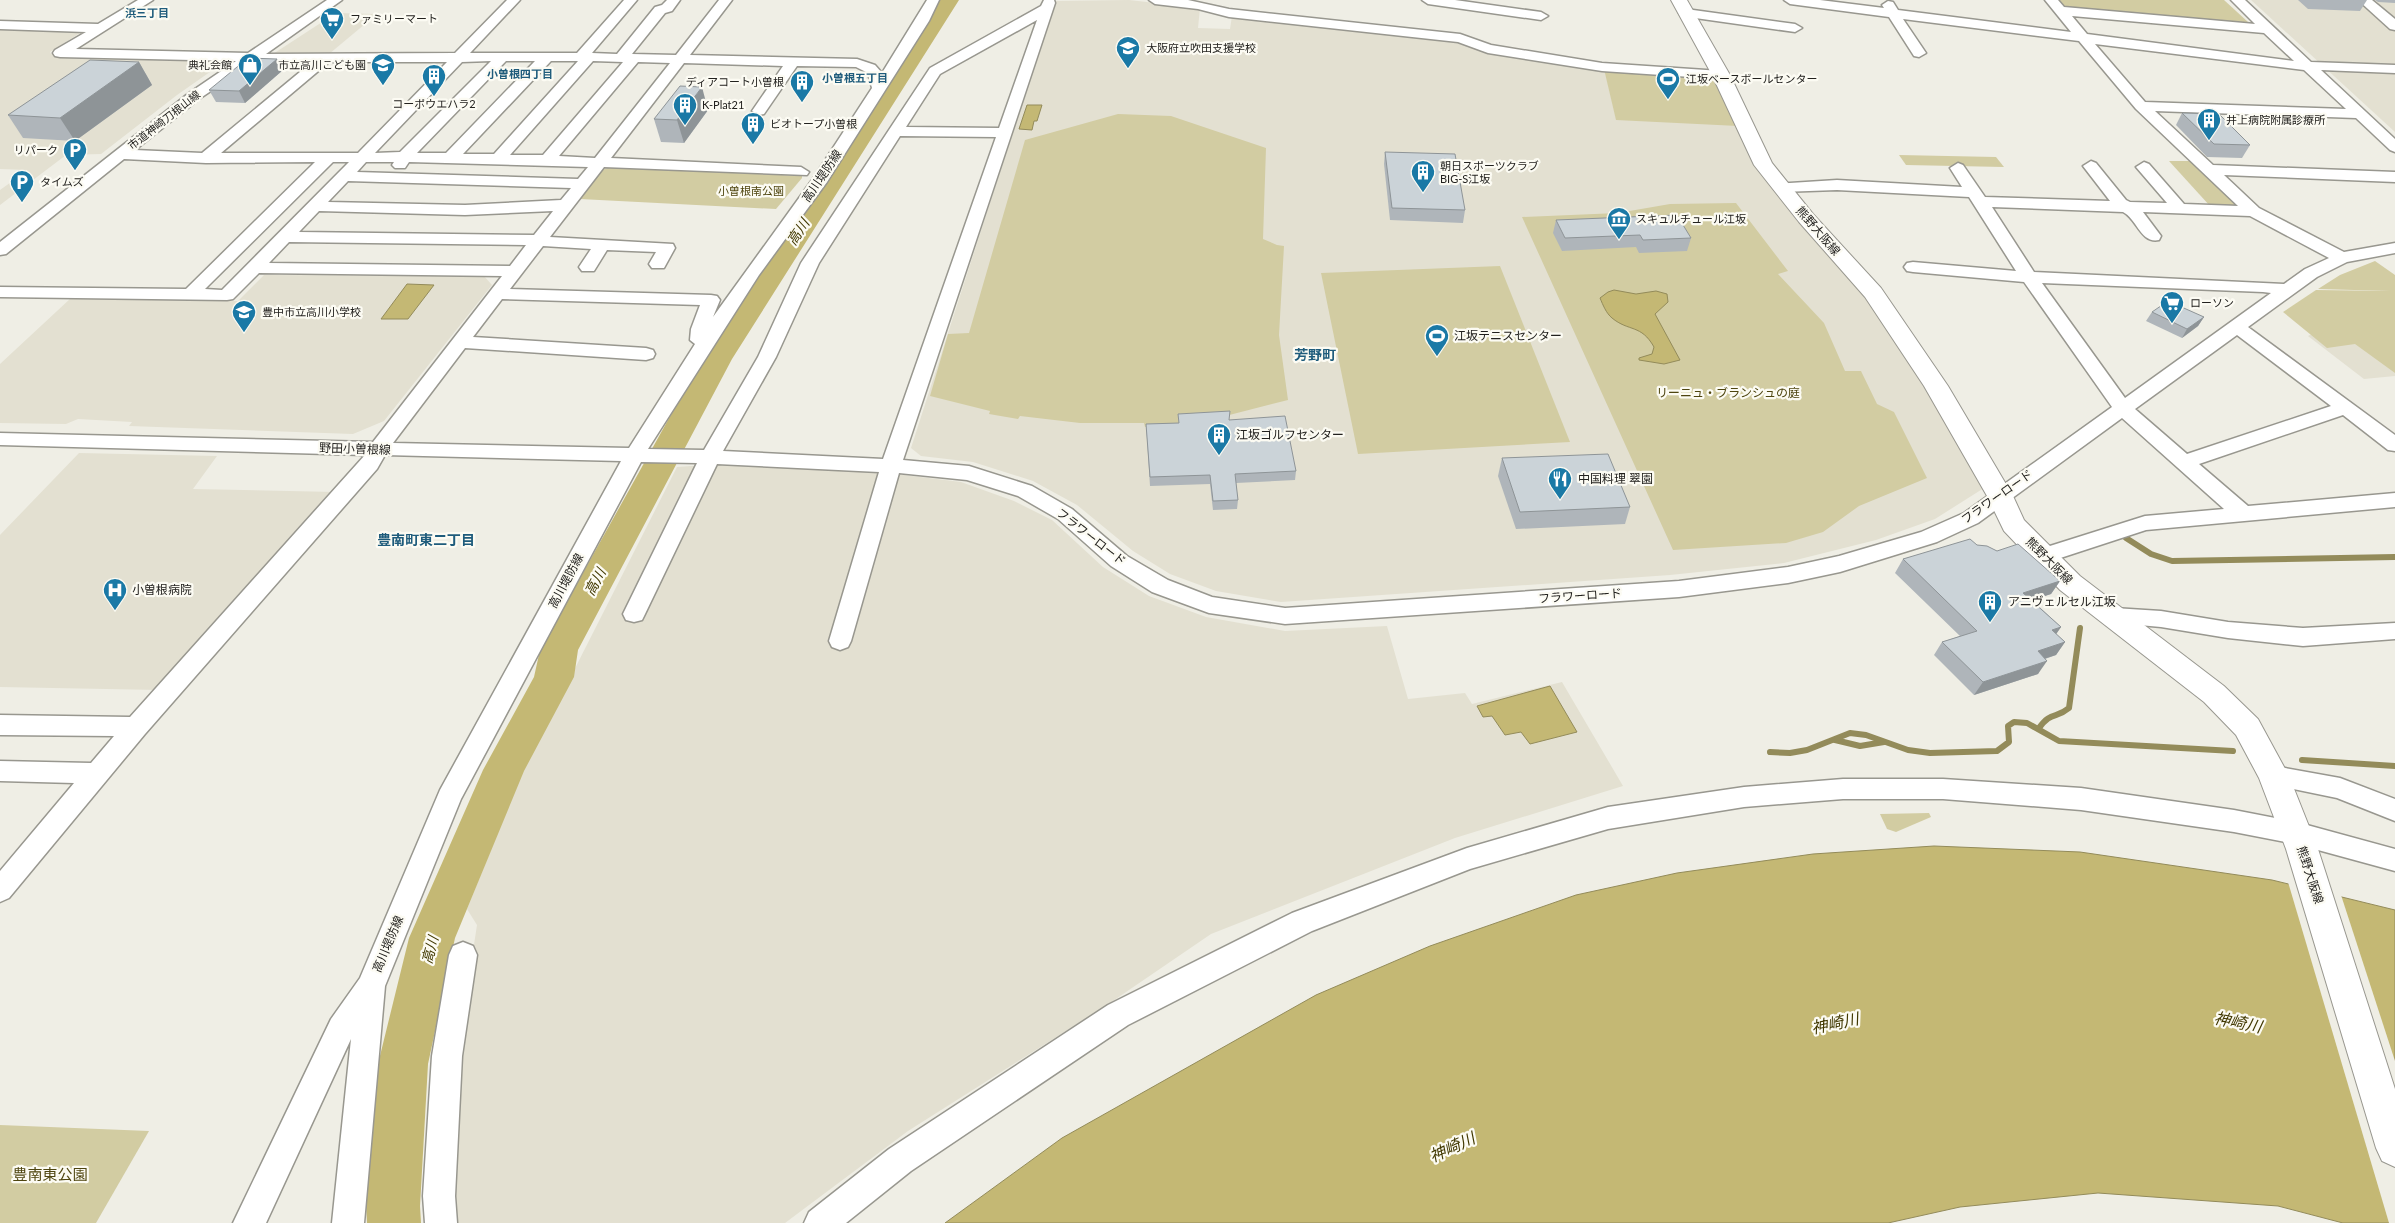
<svg xmlns="http://www.w3.org/2000/svg" width="2395" height="1223" font-family="Lato,'Noto Sans JP',sans-serif">
	<rect width="100%" height="100%" fill="#efeee5"/>
	<g fill="#e3e0d1">
		<polygon points="1129,0 1200,8 1198,28 1230,29 1232,16 1458,41 1487,52 1717,79 1754,165 1865,293 1924,384 1984,488 1935,519 1876,540 1784,563 1670,575 1281,602 1216,591 1170,574 1133,551 1077,505 1033,481 973,462 921,456 911,448 1055,1"/>
		<polygon points="2251,0 2395,0 2395,132"/>
		<polygon points="336,13 377,14 329,54 273,54"/>
		<polygon points="0,27 83,31 50,52 51,54 82,57 227,60 177,95 101,154 66,155 0,205 0,190 28,170 0,169"/>
		<polygon points="264,275 484,276 492,285 384,421 353,434 129,426 132,422 78,419 66,424 0,423 0,364 71,298 238,301"/>
		<polygon points="2395,293 2395,376 2364,379 2308,336"/>
		<polygon points="79,453 217,456 193,489 336,492 159,690 0,687 0,535"/>
		<polygon points="720,464 880,472 961,482 1014,501 1052,520 1103,567 1149,596 1206,617 1285,631 1387,626 1408,699 1465,693 1472,704 1562,682 1623,786 1455,838 1211,934 1107,1005 908,1131 785,1223 452,1223 457,1055 477,925 467,909 523,771 677,467"/>
	</g>
	<g fill="#d2cca2">
		<polygon points="2055,0 2224,0 2248,22 2245,25 2061,7"/>
		<polygon points="1604,69 1711,77 1716,79 1738,126 1616,120"/>
		<polygon points="1118,114 1171,116 1266,148 1263,239 1277,245 1284,246 1279,335 1288,400 1206,421 1145,427 1144,423 1080,423 1020,416 1018,419 989,414 990,411 930,396 948,334 969,333 1025,140"/>
		<polygon points="1899,155 1996,157 2004,167 1906,165"/>
		<polygon points="2169,161 2193,161 2240,204 2238,207 2210,206"/>
		<polygon points="611,167 802,176 802,178 776,209 580,199 602,170"/>
		<polygon points="1736,203 1788,271 1778,274 1824,323 1845,371 1861,371 1877,404 1894,412 1927,478 1859,506 1823,532 1786,543 1673,550 1522,217 1618,213 1670,204"/>
		<polygon points="2375,261 2395,275 2395,373 2355,344 2327,348 2283,312 2316,290 2390,291 2318,289 2340,275"/>
		<polygon points="1500,266 1570,442 1358,454 1321,273"/>
		<polygon points="1929,813 1931,817 1896,832 1887,829 1880,814"/>
		<polygon points="0,1125 149,1131 96,1223 0,1223"/>
	</g>
	<g fill="#c4b874" stroke="#938b5a">
		<polygon points="1027,105 1042,105 1037,121 1034,121 1032,130 1019,129"/>
		<polygon points="407,284 434,285 408,319 381,319"/>
		<path d="M1614,290L1636,294L1656,291L1667,294L1668,302L1655,314L1680,360L1664,364L1639,360V358L1652,354L1654,347C1641,324 1629,332 1612,318C1606,313 1603,305 1600,298L1608,292Z"/>
		<polygon points="1550,686 1577,732 1530,744 1521,732 1505,735 1492,716 1483,717 1477,706"/>
		<polygon points="1934,846 2080,852 2272,880 2395,910 2395,1223 2343,1223 2278,1206 2098,1193 1960,1207 1888,1223 945,1223 1062,1138 1316,995 1430,946 1576,895 1677,873 1813,854"/>
	</g>
	<polygon fill="#efeee5" points="2288,882 2341,895 2395,1061 2395,1223 2389,1223"/>
	<g fill="none" stroke-linecap="round" stroke-linejoin="round">
		<g stroke="#938b5a" stroke-width="6">
			<polyline points="2126,538 2151,554 2172,561 2395,557"/>
			<path d="M2039,728C2051,711 2056,719 2069,708L2080,628"/>
			<polyline points="1835,740 1860,746 1884,742"/>
			<polyline points="1770,752 1790,753 1807,750 1850,733 1866,735 1908,750 1930,753 1997,751 2009,742 2008,726 2014,722 2027,723 2059,741 2233,751"/>
			<polyline points="2302,760 2395,766"/>
		</g>
		<polygon fill="#c4b874" fill-rule="evenodd" points="937,0 959,0 732,359 578,650 574,677 524,771 455,938 428,1064 420,1206 421,1223 367,1223 366,1206 378,1064 409,938 483,770 534,677 540,650 702,359"/>
		<g stroke="#98978f" stroke-width="3">
			<g id="minor">
				<path d="M138,0H153L76,49L248,53L327,0H342L266,54L455,53L507,0H520L470,53H577L624,0H637L592,53L617,54L655,7L662,5L667,0H680L672,11L665,13L632,54L676,55L719,0H732L690,55L857,59L875,65L882,73L927,0H939L929,21L827,182L759,275L648,449L704,450L758,357L801,263L930,68L1041,6L1044,0H1054L1055,3L903,460L969,466L1032,486L1072,509L1127,556L1168,580L1212,597L1285,608L1679,581L1788,567L1839,556L1921,532L1964,513L2112,407L2024,282L1913,272L1907,271L1904,267L1907,263L1913,262L2016,271L1969,197L1837,190L1781,192L1775,190L1773,187L1775,184L1837,180L1962,187L1950,168L1958,163L1963,165L1985,197L2110,201L2083,166L2091,161L2096,163L2126,200L2130,202L2167,203L2136,167L2144,162L2149,164L2184,204L2238,206L2136,109L2079,41L1903,19L1926,53L1919,57L1914,56L1889,17L1790,4L1784,0H1820L1884,8L1882,5L1888,1L1893,2L1898,10L2071,32L2045,0H2058L2064,7L2255,24L2231,0H2245L2311,62L2395,65V73L2321,70L2395,139V152L2390,150L2356,118L2155,111L2213,165L2395,172V182L2224,175L2259,208L2344,252L2395,243V253L2347,262L2317,277L2248,327L2395,435V451L2388,450L2343,415L2199,464L2248,506L2395,493V507L2146,530L2042,564L2034,561L2031,556L2034,551L2145,516L2224,509L2122,418L1978,523L1937,542L1840,572L1788,583L1679,597L1285,624L1209,613L1152,592L1111,566L1058,519L1018,496L967,480L899,473L851,641L848,647L840,650L832,647L829,641L879,472L717,464L645,614L642,620L634,622L626,620L623,614L697,463L641,462L461,799L385,986L364,1223H332L351,1039L266,1223H233L331,1019L360,978L440,790L621,461L385,455L377,469L145,734L9,898L0,902V871L74,783L0,781V761L91,763L114,736L0,735V715L130,717L365,455L0,445V433L373,442L502,276L259,273L233,299L227,300L0,297V287L186,289L315,162L206,163L124,159L6,254L0,255V242L189,93L236,61L60,57L55,56L53,53L55,50L86,32L0,29V21L98,24ZM2072,16L2264,33L2294,61L2087,34ZM1037,20L999,128L906,127L940,74ZM2095,44L2304,70L2346,109L2145,102ZM491,61L400,152L375,153L462,62ZM506,61H535L446,153H417ZM551,61H578L494,154H463ZM593,61L623,62L543,155H510ZM254,62H312L202,153L135,150L199,99ZM329,62H447L358,153H221ZM638,62L670,63L595,158L559,156ZM684,63L783,66L752,111L759,115L764,114L797,66L856,67L868,73L872,88L812,180L713,317L720,300L717,296L711,295L510,289L543,246L591,249L579,267L582,271H594L607,250L656,252L649,264L652,268H664L675,248L673,244L550,237L604,167L807,175L809,172L801,167L611,158ZM900,136L996,137L883,459L723,451L776,357L819,263ZM333,162H349L222,290L205,289ZM366,162H394L392,165L395,168H405L409,162L588,167L578,179L357,172ZM348,181L571,188L561,200L465,205L328,202ZM1992,207L2123,212C2137,219 2141,244 2159,240L2161,236L2143,212L2250,216L2329,258L2305,269L2284,284L2034,272ZM319,211L465,215L553,211L534,235L299,232ZM289,242L526,245L510,266L269,263ZM2042,283L2263,292L2271,293L2125,398ZM502,299L700,305L691,329L690,340L695,344L629,448L393,443L465,348L646,360L653,358L655,354L653,350L646,348L473,337ZM2237,335L2331,406L2187,454L2135,409Z"/>
				<polygon points="1149,0 1188,0 1229,9 1460,34 1491,45 1602,63 1721,71 1728,75 1721,79 1602,71 1488,53 1458,42 1229,17 1198,9 1155,4"/>
				<polygon points="1422,0 1455,0 1541,12 1548,16 1541,20 1428,4"/>
				<polygon points="2358,0 2372,0 2395,19 2395,30 2390,29"/>
				<polygon points="1686,9 1795,24 1802,28 1795,32 1681,16 1679,13 1681,10"/>
				<polygon points="2114,608 2161,611 2228,622 2303,628 2395,623 2395,639 2303,646 2228,638 2161,627 2106,622 2103,616 2106,610"/>
				<polygon points="2274,766 2340,778 2395,799 2395,821 2337,798 2265,783 2261,776 2265,769"/>
				<polygon points="1843,779 1943,779 2081,788 2234,810 2296,822 2395,849 2395,871 2296,844 2234,832 2081,810 1943,799 1843,799 1744,807 1608,829 1470,869 1312,931 1128,1025 911,1171 846,1223 804,1223 809,1212 889,1149 1108,1005 1292,913 1467,848 1608,807 1744,787"/>
				<polygon points="463,942 473,946 477,955 462,1056 455,1196 457,1223 425,1223 423,1196 432,1056 449,955 453,946"/>
			</g>
		</g>
		<g stroke="#98978f" stroke-width="2">
			<polygon id="major" points="1671,0 1687,0 1730,75 1772,163 1813,214 1881,288 1948,386 2013,496 2024,520 2080,576 2224,686 2258,719 2289,776 2318,849 2395,1089 2395,1167 2382,1161 2376,1148 2286,849 2259,778 2236,735 2204,702 2060,590 2004,531 1987,496 1924,386 1865,297 1799,222 1754,165 1712,75"/>
		</g>
		<use href="#minor" fill="#fff" fill-rule="evenodd"/>
		<use href="#major" fill="#fff" fill-rule="evenodd"/>
	</g>
	<g fill="#afb5ba">
		<polygon points="2298,0 2367,0 2360,11 2308,9"/>
		<polygon points="2375,0 2395,0 2395,3 2378,2"/>
		<polygon points="277,59 283,70 245,103 216,102 209,90"/>
		<polygon points="139,62 152,85 75,141 23,138 8,115"/>
		<polygon points="708,110 684,143 661,142 654,119"/>
		<polygon points="2182,113 2250,145 2242,158 2207,157 2176,125"/>
		<polygon points="1385,152 1465,210 1463,223 1390,220 1384,164"/>
		<polygon points="1556,220 1691,238 1687,251 1639,253 1636,247 1562,251 1553,233"/>
		<polygon points="2152,312 2204,317 2198,326 2182,338 2146,321"/>
		<polygon points="1178,414 1229,420 1296,471 1295,480 1236,483 1238,500 1237,509 1213,510 1210,484 1150,486 1146,424 1179,423"/>
		<polygon points="1502,458 1630,507 1625,524 1516,529 1498,476"/>
		<polygon points="1977,545 1997,551 2060,581 2051,594 2032,600 2061,627 2056,634 2065,642 2056,655 2045,659 2038,674 1974,695 1934,655 1942,642 1960,636 1895,573 1903,559"/>
	</g>
	<g fill="#8e9497">
		<polygon points="277,59 283,70 245,103 239,91"/>
		<polygon points="139,62 152,85 75,141 60,118"/>
		<polygon points="702,87 708,110 684,143 677,120"/>
		<polygon points="2204,317 2198,326 2182,338 2187,329"/>
		<polygon points="2060,581 2051,594 2015,606 2023,593"/>
		<polygon points="2061,627 2052,640 2052,630"/>
		<polygon points="2065,642 2056,655 2028,664 2038,651"/>
		<polygon points="2047,661 2038,674 1974,695 1983,682"/>
	</g>
	<g fill="#cbd3d8" stroke="#8e9497">
		<polygon points="248,58 277,59 239,91 209,90"/>
		<polygon points="90,60 139,62 60,118 8,115"/>
		<polygon points="680,86 702,87 677,120 654,119"/>
		<polygon points="2182,113 2219,114 2250,145 2214,144"/>
		<polygon points="1385,152 1455,154 1465,210 1392,208"/>
		<polygon points="1677,215 1691,238 1643,240 1640,235 1565,238 1556,220"/>
		<polygon points="2168,301 2204,317 2187,329 2152,312"/>
		<polygon points="1230,411 1229,420 1285,416 1296,471 1235,474 1238,500 1213,501 1210,475 1150,477 1146,424 1179,423 1178,414"/>
		<polygon points="1608,454 1630,507 1520,512 1502,458"/>
		<polygon points="1970,539 1977,545 1987,546 1997,551 2018,544 2060,581 2023,593 2061,627 2052,630 2065,642 2038,651 2047,661 1983,682 1942,642 1977,631 1903,559"/>
	</g>
	<defs>
		<g id="supermarket-pin" transform="scale(1.25)"><path d="M0 17L-7.5 6A9.5 9.5 0 1 1 7.5 6Z" fill="#1a79a6" stroke="#fcfbf3"/><path d="M-6-5.5h2.5l.6 2H6L4.5 2H-2.5L-4.4-4H-6ZM-1.5 3.2a1.3 1.3 0 1 0 .1 0ZM3 3.2a1.3 1.3 0 1 0 .1 0Z" fill="#fff"/></g>
		<g id="school-pin" transform="scale(1.25)"><path d="M0 17L-7.5 6A9.5 9.5 0 1 1 7.5 6Z" fill="#1a79a6" stroke="#fcfbf3"/><path d="M0-5L7-2L0 1L-7-2ZM-4 1L0 2.5L4 1V4Q0 6-4 4Z" fill="#fff"/></g>
		<g id="shop-pin" transform="scale(1.25)"><path d="M0 17L-7.5 6A9.5 9.5 0 1 1 7.5 6Z" fill="#1a79a6" stroke="#fcfbf3"/><path d="M-5-2.5h2.3a2.7 3.5 0 0 1 5.4 0H5L5.5 6h-11ZM-1.5-2.5h3a1.5 2.3 0 0 0-3 0Z" fill="#fff"/></g>
		<g id="building-pin" transform="scale(1.25)"><path d="M0 17L-7.5 6A9.5 9.5 0 1 1 7.5 6Z" fill="#1a79a6" stroke="#fcfbf3"/><path d="M-4-6H4V6H1V3H-1V6H-4ZM-2.5-4.3h1.7v1.8h-1.7ZM.8-4.3h1.7v1.8H.8ZM-2.5-1h1.7V.8h-1.7ZM.8-1h1.7V.8H.8Z" fill="#fff"/></g>
		<g id="stadium-pin" transform="scale(1.25)"><path d="M0 17L-7.5 6A9.5 9.5 0 1 1 7.5 6Z" fill="#1a79a6" stroke="#fcfbf3"/><path d="M0-5a6.5 5 0 1 0 0 10a6.5 5 0 1 0 0-10ZM-3.5-1.8h7v3.6h-7Z" fill="#fff"/></g>
		<g id="parking-pin" transform="scale(1.25)"><path d="M0 17L-7.5 6A9.5 9.5 0 1 1 7.5 6Z" fill="#1a79a6" stroke="#fcfbf3"/><path d="M-3.5-5.5H1a3.5 3.5 0 0 1 0 7H-1V5.5H-3.5ZM-1-3.4V-.6H.8a1.4 1.4 0 0 0 0-2.8Z" fill="#fff"/></g>
		<g id="museum-pin" transform="scale(1.25)"><path d="M0 17L-7.5 6A9.5 9.5 0 1 1 7.5 6Z" fill="#1a79a6" stroke="#fcfbf3"/><path d="M0-6L6-3V-2H-6V-3ZM-5-1h2V3h-2ZM-1-1h2V3h-2ZM3-1h2V3H3ZM-6 4H6V6H-6Z" fill="#fff"/></g>
		<g id="restaurant-pin" transform="scale(1.25)"><path d="M0 17L-7.5 6A9.5 9.5 0 1 1 7.5 6Z" fill="#1a79a6" stroke="#fcfbf3"/><path d="M-5-6h1v4h1v-4h1v4h1v-4h1v5L-1.5 .5V6h-2V.5L-5-1ZM5-6V6H3V1.5H1.5Q1.5-4 5-6Z" fill="#fff"/></g>
		<g id="hospital-pin" transform="scale(1.25)"><path d="M0 17L-7.5 6A9.5 9.5 0 1 1 7.5 6Z" fill="#1a79a6" stroke="#fcfbf3"/><path d="M-5-5h3v3.5h4V-5h3V5h-3V1.5h-4V5h-3Z" fill="#fff"/></g>
	</defs>
	<g fill-rule="evenodd">
		<use href="#supermarket-pin" x="332" y="19"/>
		<use href="#school-pin" x="1128" y="48"/>
		<use href="#shop-pin" x="250" y="65"/>
		<use href="#school-pin" x="383" y="65"/>
		<use href="#building-pin" x="434" y="76"/>
		<use href="#stadium-pin" x="1668" y="79"/>
		<use href="#building-pin" x="802" y="82"/>
		<use href="#building-pin" x="685" y="105"/>
		<use href="#building-pin" x="2209" y="120"/>
		<use href="#building-pin" x="753" y="124"/>
		<use href="#parking-pin" x="75" y="150"/>
		<use href="#building-pin" x="1423" y="172"/>
		<use href="#parking-pin" x="22" y="182"/>
		<use href="#museum-pin" x="1619" y="219"/>
		<use href="#supermarket-pin" x="2172" y="303"/>
		<use href="#school-pin" x="244" y="312"/>
		<use href="#stadium-pin" x="1437" y="336"/>
		<use href="#building-pin" x="1219" y="435"/>
		<use href="#restaurant-pin" x="1560" y="479"/>
		<use href="#hospital-pin" x="115" y="590"/>
		<use href="#building-pin" x="1990" y="602"/>
	</g>
	<g text-anchor="middle" stroke-width="4.5" stroke-linejoin="round" paint-order="stroke">
		<g font-size="11" font-weight="bold" fill="#1f5c7c" stroke="#fcfbf3">
			<text x="147" y="17">浜三丁目</text>
			<text x="520" y="78">小曽根四丁目</text>
			<text x="855" y="82">小曽根五丁目</text>
		</g>
		<g font-size="11" fill="#22211e" stroke="#fcfbf3" text-anchor="start">
			<text x="350" y="23">ファミリーマート</text>
			<text x="1146" y="52">大阪府立吹田支援学校</text>
			<text x="232" y="69" text-anchor="end">典礼会館</text>
			<text x="366" y="69" text-anchor="end">市立高川こども園</text>
			<text x="1686" y="83">江坂ベースボールセンター</text>
			<text x="784" y="86" text-anchor="end">ディアコート小曽根</text>
			<text x="434" y="108" text-anchor="middle">コーポウエハラ2</text>
			<text x="702" y="109">K-Plat21</text>
			<text x="2226" y="124">井上病院附属診療所</text>
			<text x="770" y="128">ビオトープ小曽根</text>
			<text x="58" y="154" text-anchor="end">リパーク</text>
			<text x="1440" y="170">朝日スポーツクラブ<tspan x="1440" dy="13">BIG-S江坂</tspan></text>
			<text x="40" y="186">タイムズ</text>
			<text x="1636" y="223">スキュルチュール江坂</text>
			<text x="2190" y="307">ローソン</text>
			<text x="262" y="316">豊中市立高川小学校</text>
		</g>
		<g font-size="11" fill="#22211e" stroke="#fcfbf3">
			<text transform="translate(164 120) rotate(-38)" y="4">市道神崎刀根山線</text>
		</g>
		<g font-size="11" fill="#4e450f" stroke="#fcfbf3">
			<text x="751" y="195">小曽根南公園</text>
		</g>
		<g font-size="12" fill="#22211e" stroke="#fcfbf3">
			<text transform="translate(822 176) rotate(-56)" y="4">高川堤防線</text>
			<text transform="translate(1818 231) rotate(49)" y="4">熊野大阪線</text>
			<text transform="translate(355 449) rotate(2)" y="4">野田小曽根線</text>
			<text transform="translate(1997 497) rotate(-35)" y="4">フラワーロード</text>
			<text transform="translate(1091 537) rotate(38)" y="4">フラワーロード</text>
			<text transform="translate(2049 561) rotate(45)" y="4">熊野大阪線</text>
			<text transform="translate(566 581) rotate(-62)" y="4">高川堤防線</text>
			<text transform="translate(1580 596) rotate(-4)" y="4">フラワーロード</text>
			<text transform="translate(2310 875) rotate(72)" y="4">熊野大阪線</text>
			<text transform="translate(388 944) rotate(-67)" y="4">高川堤防線</text>
		</g>
		<g font-size="12" fill="#22211e" stroke="#fcfbf3" text-anchor="start">
			<text x="1454" y="340">江坂テニスセンター</text>
			<text x="1236" y="439">江坂ゴルフセンター</text>
			<text x="1578" y="483">中国料理 翠園</text>
			<text x="132" y="594">小曽根病院</text>
			<text x="2008" y="606">アニヴェルセル江坂</text>
		</g>
		<g font-size="12" fill="#4e450f" stroke="#fcfbf3">
			<text x="1728" y="397">リーニュ・ブランシュの庭</text>
		</g>
		<g font-size="14" font-style="italic" fill="#413800" stroke="#fcfbf3">
			<text transform="translate(798 232) rotate(-57)" y="5">高川</text>
			<text transform="translate(595 582) rotate(-62)" y="5">高川</text>
			<text transform="translate(430 950) rotate(-75)" y="5">高川</text>
		</g>
		<g font-size="14" font-weight="bold" fill="#1f5c7c" stroke="#fcfbf3">
			<text x="1315" y="360">芳野町</text>
			<text x="426" y="545">豊南町東二丁目</text>
		</g>
		<g font-size="15" fill="#4e450f" stroke="#fcfbf3">
			<text x="50" y="1180">豊南東公園</text>
		</g>
		<g font-size="16" font-style="italic" fill="#413800" stroke="#fcfbf3">
			<text transform="translate(2238 1022) rotate(11)" y="6">神崎川</text>
			<text transform="translate(1835 1023) rotate(-12)" y="6">神崎川</text>
			<text transform="translate(1452 1147) rotate(-25)" y="6">神崎川</text>
		</g>
	</g>
</svg>
